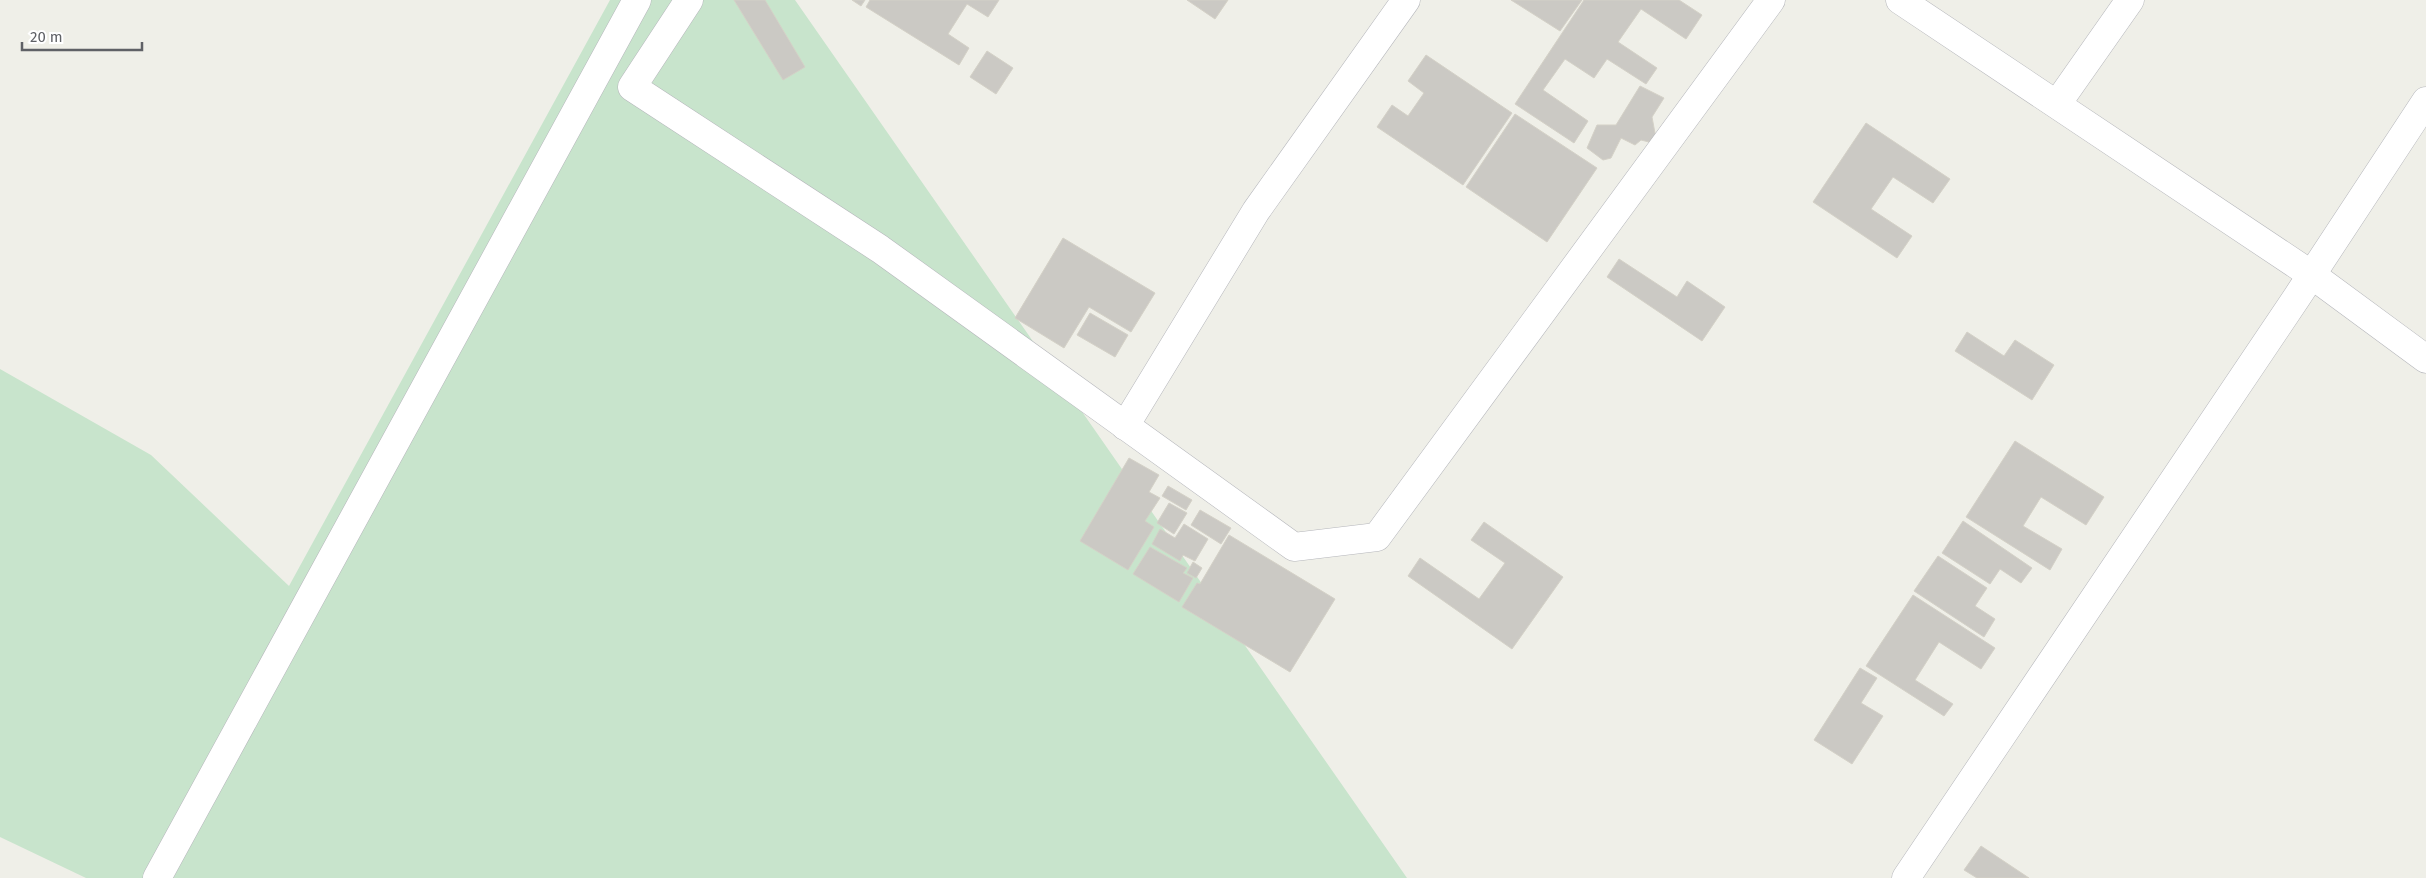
<svg xmlns="http://www.w3.org/2000/svg" width="2426" height="878" font-family="'Fira Sans',sans-serif">
	<rect width="100%" height="100%" fill="#efefe8"/>
	<polygon fill="#c8e4cc" points="610,0 795,0 1407,878 86,878 0,837 0,369 151,455 289,586"/>
	<g fill="#cbc9c4" stroke="#d4d1c7">
		<polygon points="734,0 765,0 805,67 783,80"/>
		<polygon points="852,0 865,0 861,6"/>
		<polygon points="870,0 999,0 988,17 967,4 948,34 969,48 959,65 866,7"/>
		<polygon points="1187,0 1228,0 1215,19"/>
		<polygon points="1511,0 1582,0 1560,31"/>
		<polygon points="1584,0 1679,0 1702,15 1686,39 1641,9 1618,42 1657,68 1646,84 1607,59 1594,78 1565,59 1543,90 1588,121 1574,143 1515,104"/>
		<polygon points="987,51 1013,68 996,94 970,77"/>
		<polygon points="1426,55 1512,113 1463,185 1377,127 1392,105 1408,116 1424,93 1408,81"/>
		<polygon points="1640,86 1664,98 1652,117 1657,144 1641,140 1635,145 1621,138 1611,158 1603,160 1587,148 1597,125 1616,125"/>
		<polygon points="1515,114 1597,168 1547,242 1466,187"/>
		<polygon points="1866,123 1950,179 1933,203 1893,177 1871,209 1912,236 1897,258 1813,202"/>
		<polygon points="1063,238 1155,293 1131,332 1089,307 1064,348 1015,318"/>
		<polygon points="1619,259 1677,297 1687,281 1725,307 1702,341 1607,277"/>
		<polygon points="1090,313 1128,335 1115,357 1077,335"/>
		<polygon points="1967,332 2004,356 2015,340 2054,365 2032,400 1955,351"/>
		<polygon points="2015,441 2104,497 2086,525 2041,497 2023,526 2062,549 2050,570 1966,517"/>
		<polygon points="1129,458 1159,475 1149,492 1160,498 1145,521 1154,527 1128,570 1080,541"/>
		<polygon points="1168,486 1192,500 1186,510 1162,496"/>
		<polygon points="1169,503 1187,513 1174,534 1157,523"/>
		<polygon points="1200,510 1231,528 1221,544 1191,525"/>
		<polygon points="1963,521 2032,568 2021,583 2000,569 1990,584 1942,553"/>
		<polygon points="1484,522 1563,577 1512,649 1408,576 1420,558 1479,599 1505,563 1471,540"/>
		<polygon points="1184,524 1208,539 1195,561 1183,555 1180,561 1152,544 1160,529 1175,538"/>
		<polygon points="1229,535 1335,599 1290,672 1182,607 1197,583 1200,584"/>
		<polygon points="1150,547 1187,568 1183,573 1193,578 1179,602 1133,574"/>
		<polygon points="1938,556 1987,588 1975,606 1995,619 1984,637 1914,591"/>
		<polygon points="1193,562 1202,568 1196,578 1187,573"/>
		<polygon points="1913,595 1995,648 1981,669 1939,642 1915,680 1953,704 1944,716 1866,666"/>
		<polygon points="1860,668 1877,678 1861,703 1883,716 1852,764 1814,740"/>
		<polygon points="1981,846 2029,878 1977,878 1964,870"/>
	</g>
	<g fill="none" stroke-linecap="round" stroke-linejoin="round">
		<g stroke="#b5b6bb" stroke-width="29">
			<g id="minor">
				<polyline points="689,0 632,87 880,249 1294,547 1377,537 1771,0"/>
				<polyline points="1900,0 2312,275 2426,359"/>
				<polyline points="2057,104 2130,0"/>
				<polyline points="1125,426 1256,211 1406,0"/>
				<polyline points="157,878 637,0"/>
				<polyline points="1906,878 2297,297 2426,101"/>
			</g>
		</g>
		<use href="#minor" stroke="#fff" stroke-width="28"/>
	</g>
	<path d="M22 42v8h120v-8" fill="none" stroke="#5f6166" stroke-width="2.5"/>
	<text x="30" y="42" font-size="15" fill="#5f6166" stroke="#ffffff" stroke-width="4" paint-order="stroke">20 m</text>
</svg>
